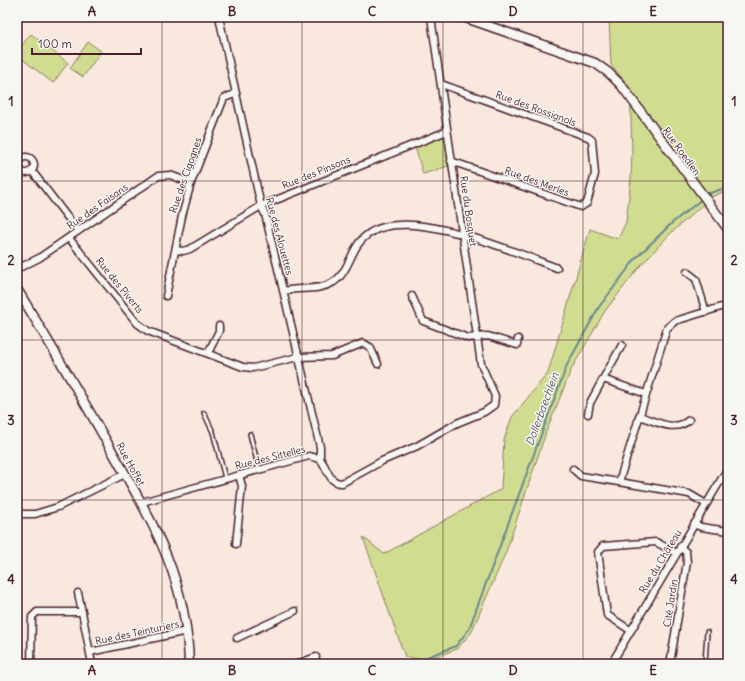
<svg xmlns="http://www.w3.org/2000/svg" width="745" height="681" font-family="Delius,sans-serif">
	<rect width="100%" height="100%" fill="#f8e8de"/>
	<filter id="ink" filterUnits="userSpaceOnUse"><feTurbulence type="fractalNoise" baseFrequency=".025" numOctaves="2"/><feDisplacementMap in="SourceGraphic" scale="8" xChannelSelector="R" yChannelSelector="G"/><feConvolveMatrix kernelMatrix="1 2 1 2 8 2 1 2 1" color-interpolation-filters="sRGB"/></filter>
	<g filter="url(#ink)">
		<g fill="#d0dd91" stroke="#8d7e5e">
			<polygon points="609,17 728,17 728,190 711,197 670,234 640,266 605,311 572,368 546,432 506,552 471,633 457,649 419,663 419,659 405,657 363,537 384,554 501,489 504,440 512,417 548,373 590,229 618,239 626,222 631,179 632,152 630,88 611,65"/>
			<polygon points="31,34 68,63 53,83 17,55 17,51"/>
			<polygon points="88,42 101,51 83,77 70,68"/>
			<polygon points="445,134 448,166 423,174 415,147"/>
		</g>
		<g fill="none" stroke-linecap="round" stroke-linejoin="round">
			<g stroke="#698891" stroke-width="2">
				<polyline points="705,197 710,193 728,187"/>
				<polyline points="417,661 456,646 469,629 567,365 599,307 636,258 672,223 702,199"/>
			</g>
			<g stroke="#4a1f2b" stroke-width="6">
				<g id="lane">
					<polyline points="204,413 213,432 225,478"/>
					<polyline points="250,434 259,469"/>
					<polyline points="705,664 707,632"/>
				</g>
			</g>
			<g stroke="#4a1f2b" stroke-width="9">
				<g id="street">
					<polyline points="219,17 261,206 265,214 320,447 320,459"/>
					<polyline points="441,84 588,137 592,140 595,174 587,203 581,207 451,161"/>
					<circle cx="26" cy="165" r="8"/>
					<polyline points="32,171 78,231"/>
					<polyline points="69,238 137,323 148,331 243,367 253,368 298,357 332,356 363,343 370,347 378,364"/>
					<polyline points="176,250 183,251 190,249 261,206 447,131"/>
					<polyline points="17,269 39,258 158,176 170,175 191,183"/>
					<polyline points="687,272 696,279 706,312"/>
					<path d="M284,291C299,287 318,291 332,283C350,273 350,247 367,235C407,204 514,252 557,268"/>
					<polyline points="166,296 182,216 191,183 224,98 235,94"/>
					<polyline points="412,296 423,321 468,338 488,336 517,345 518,339"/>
					<polyline points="208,353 219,331 219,326"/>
					<polyline points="603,379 622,345"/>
					<polyline points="588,414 590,403 603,379 646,394"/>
					<path d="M639,416C656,421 674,433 689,420"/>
					<polyline points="573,469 581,476 619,482"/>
					<path d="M142,502L309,456L320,459C328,468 328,483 342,483L382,461L417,446L457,423L484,412L494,405L495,396L481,364L431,17"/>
					<polyline points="706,504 689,494 619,482 667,328 675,321 728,305"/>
					<polyline points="17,514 35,514 58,507 125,474"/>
					<polyline points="694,524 701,527 728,531"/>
					<polyline points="236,544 242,486 239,475"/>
					<polyline points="78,593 82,612"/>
					<polyline points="630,630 607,615 598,552 603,546 656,542 676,553"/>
					<polyline points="237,638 295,611"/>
					<polyline points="90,652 187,631"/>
					<polyline points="31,664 32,617 37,612 82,612 92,664"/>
					<polyline points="297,664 316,657"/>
					<polyline points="611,664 728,468"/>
					<polyline points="670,664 687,562 686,552 680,547"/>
				</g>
			</g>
			<g stroke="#4a1f2b" stroke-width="11">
				<g id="secondary">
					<polyline points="463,17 595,63 609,73 621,85 728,229"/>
					<path d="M17,289C49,342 81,396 112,451C153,523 187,578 189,664"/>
				</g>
			</g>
			<use href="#lane" stroke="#f6f6f2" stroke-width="3"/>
			<use href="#street" stroke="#f6f6f2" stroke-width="6"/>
			<use href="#secondary" stroke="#f6f6f2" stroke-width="8"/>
		</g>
	</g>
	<path fill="none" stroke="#4a1f2b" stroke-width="1" stroke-opacity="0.55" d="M162,17V664M302,17V664M443,17V664M583,17V664M17,181H728M17,340H728M17,500H728"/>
	<g text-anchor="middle" stroke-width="3" stroke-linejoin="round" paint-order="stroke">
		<g font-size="10" fill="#4a1f2b" stroke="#f6f6f2">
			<text transform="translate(536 108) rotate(20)" y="4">Rue des Rossignols</text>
			<text transform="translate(682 151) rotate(54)" y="4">Rue Roedlen</text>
			<text transform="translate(316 172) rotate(-22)" y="4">Rue des Pinsons</text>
			<text transform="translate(185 175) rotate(-71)" y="4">Rue des Cigognes</text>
			<text transform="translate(537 181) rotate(20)" y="4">Rue des Merles</text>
			<text transform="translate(97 206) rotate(-35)" y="4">Rue des Faisans</text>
			<text transform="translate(469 211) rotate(82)" y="4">Rue du Bosquet</text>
			<text transform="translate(280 236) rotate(75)" y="4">Rue des Alouettes</text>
			<text transform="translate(120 285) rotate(51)" y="4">Rue des Piverts</text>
			<text transform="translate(270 457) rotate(-14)" y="4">Rue des Sittelles</text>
			<text transform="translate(131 464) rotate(61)" y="4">Rue Hoffet</text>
			<text transform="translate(660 561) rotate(-59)" y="4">Rue du Château</text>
			<text transform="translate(670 603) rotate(-81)" y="4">Cité Jardin</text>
			<text transform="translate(137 632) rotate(-12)" y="4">Rue des Teinturiers</text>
		</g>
		<g font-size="11" font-style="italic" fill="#59545e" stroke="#f6f6f2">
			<text transform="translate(542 409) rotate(-70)" y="4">Dollerbaechlein</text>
		</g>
	</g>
	<rect width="745" height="681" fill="none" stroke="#f6f6f2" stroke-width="44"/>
	<path d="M32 48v6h109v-6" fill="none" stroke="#4a1f2b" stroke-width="2"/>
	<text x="38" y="48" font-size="12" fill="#4a1f2b" stroke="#f6f6f2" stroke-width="3" paint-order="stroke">100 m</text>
	<rect x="22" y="22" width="701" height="637" fill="none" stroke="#4a1f2b" stroke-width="1.5"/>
	<g font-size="13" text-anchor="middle" font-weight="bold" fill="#4a1f2b">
		<text x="92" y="16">A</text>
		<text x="232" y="16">B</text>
		<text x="372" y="16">C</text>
		<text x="513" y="16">D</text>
		<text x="653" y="16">E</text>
		<text x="11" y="106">1</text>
		<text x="734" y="106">1</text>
		<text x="11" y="265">2</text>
		<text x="734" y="265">2</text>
		<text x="11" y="425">3</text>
		<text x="734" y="425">3</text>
		<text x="11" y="584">4</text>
		<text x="734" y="584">4</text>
		<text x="92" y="675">A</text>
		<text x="232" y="675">B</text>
		<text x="372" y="675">C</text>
		<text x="513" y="675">D</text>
		<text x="653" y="675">E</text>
	</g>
</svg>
